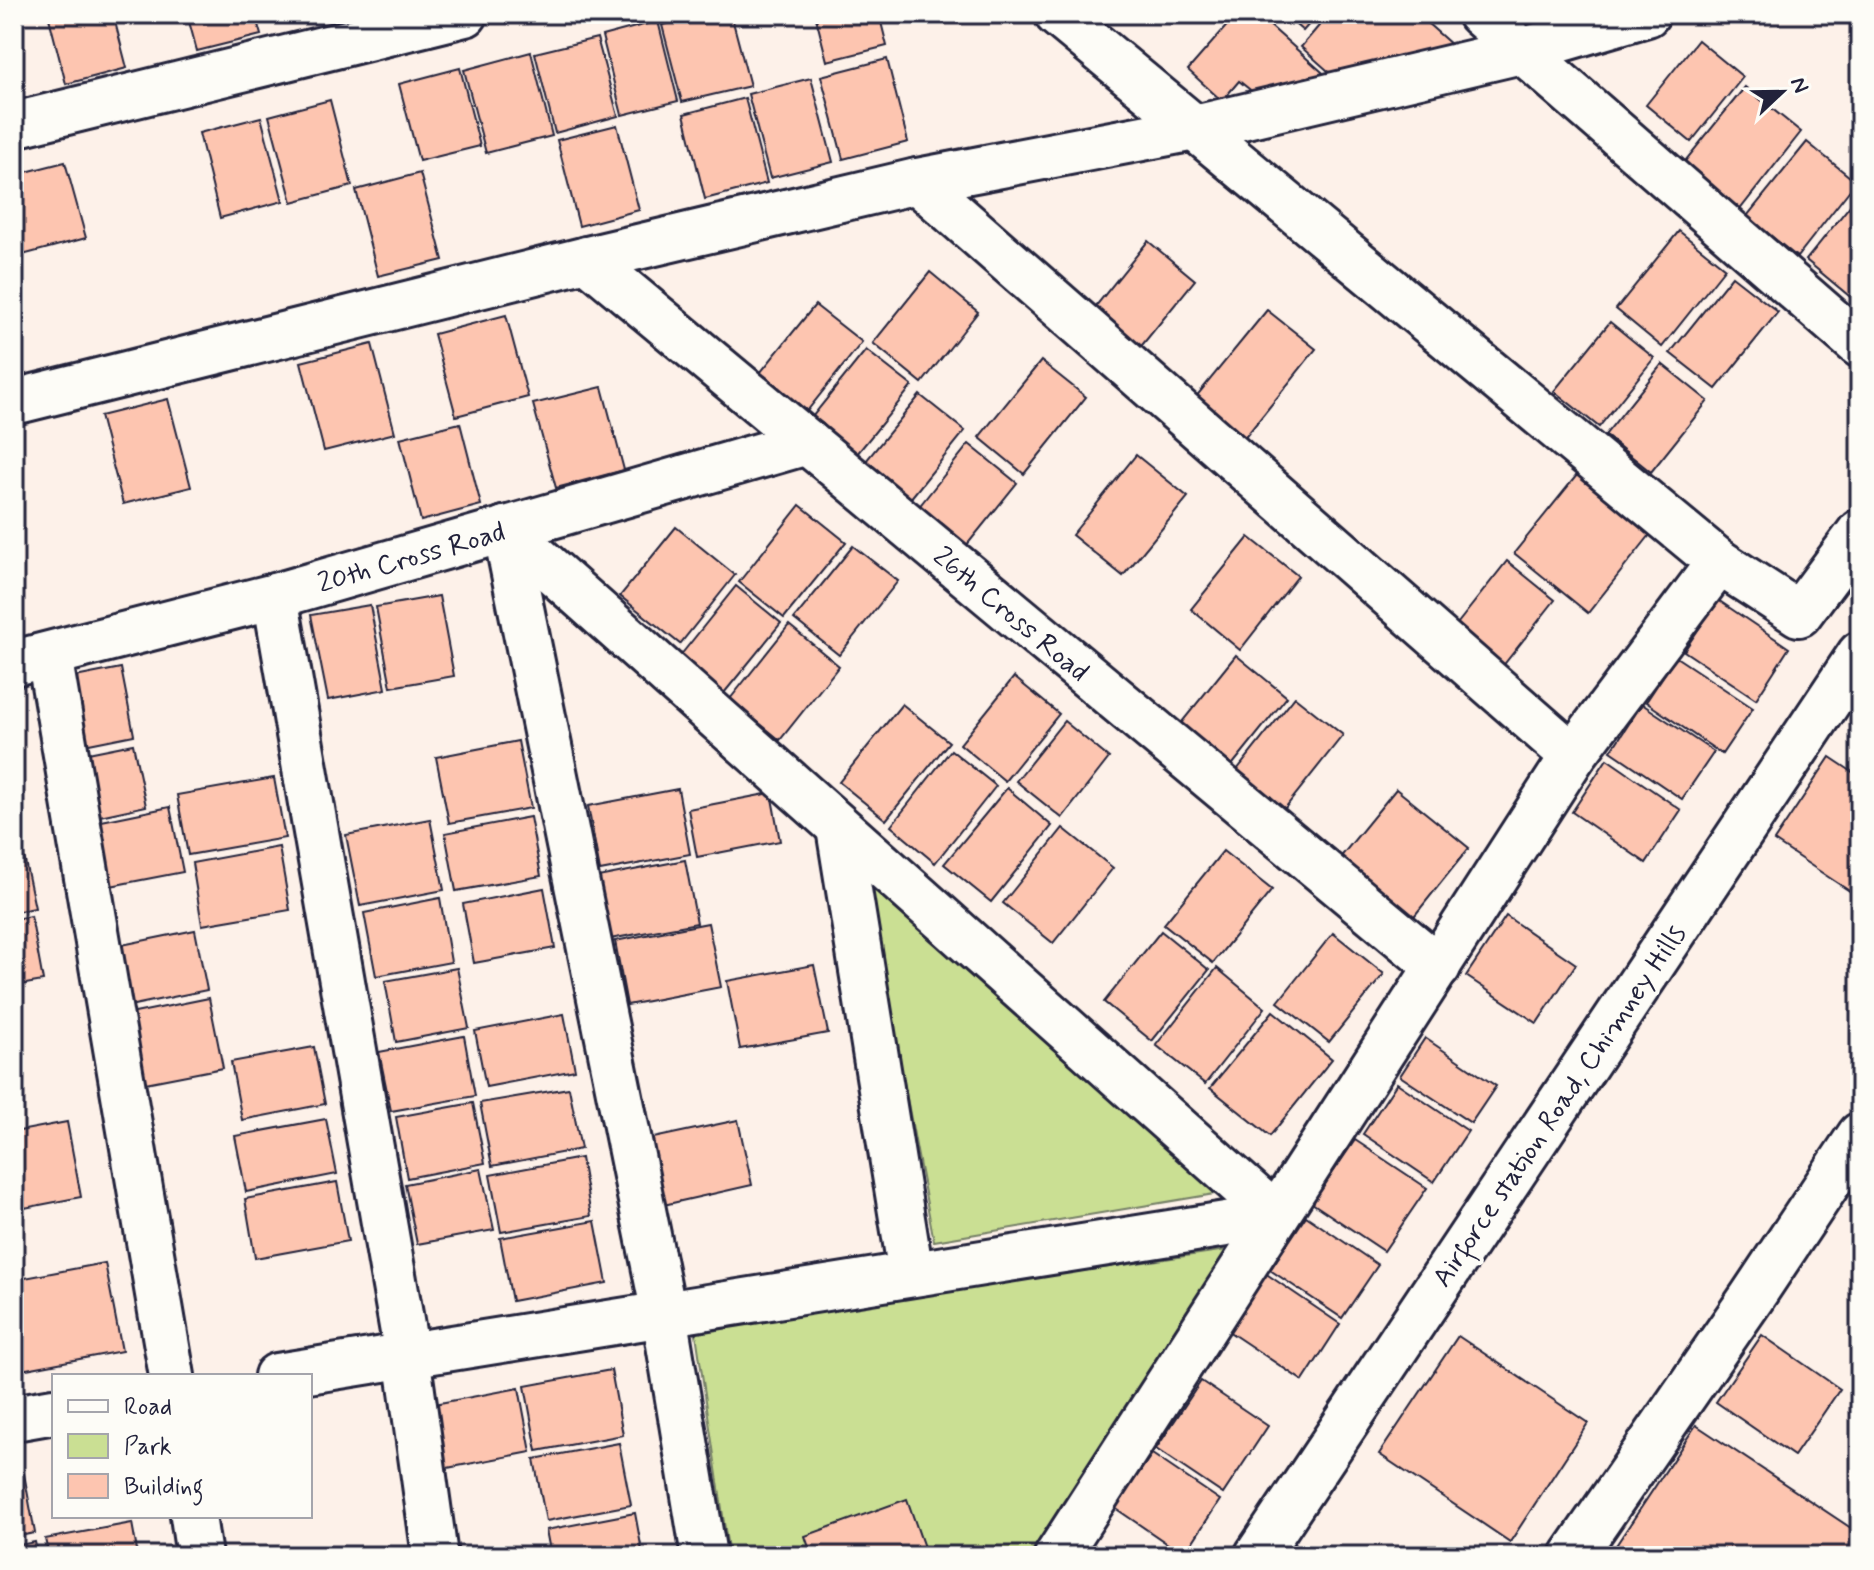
<svg xmlns="http://www.w3.org/2000/svg" width="1874" height="1570" font-family="Mynerve,sans-serif">
	<rect width="100%" height="100%" fill="#fdf1e9"/>
	<filter id="ink" filterUnits="userSpaceOnUse"><feTurbulence type="fractalNoise" baseFrequency=".0125" numOctaves="2"/><feDisplacementMap in="SourceGraphic" scale="16" xChannelSelector="R" yChannelSelector="G"/><feConvolveMatrix kernelMatrix="1 2 1 2 8 2 1 2 1" color-interpolation-filters="sRGB"/></filter>
	<g filter="url(#ink)">
		<g fill="#cadf93" stroke="#768067" stroke-width="2">
			<polygon points="865,876 1220,1193 934,1241"/>
			<polygon points="1227,1250 1029,1556 729,1556 695,1327"/>
		</g>
		<g fill="#fdc5b0" stroke="#22223b" stroke-width="2">
			<polygon points="48,14 113,14 127,68 66,84"/>
			<polygon points="187,14 255,14 261,35 197,51"/>
			<polygon points="706,14 731,14 750,86 682,102 662,25"/>
			<polygon points="815,14 879,14 887,46 827,61"/>
			<polygon points="1237,14 1257,14 1331,80 1269,105 1239,81 1222,101 1188,70"/>
			<polygon points="1283,14 1318,14 1303,31"/>
			<polygon points="1329,14 1417,14 1453,46 1345,86 1301,47"/>
			<polygon points="658,21 678,101 622,115 602,36"/>
			<polygon points="597,38 618,116 555,133 535,53"/>
			<polygon points="1698,40 1743,77 1691,142 1646,105"/>
			<polygon points="531,52 552,136 486,153 464,70"/>
			<polygon points="887,59 908,142 843,159 821,76"/>
			<polygon points="460,68 480,146 419,161 399,84"/>
			<polygon points="811,78 833,162 770,178 748,94"/>
			<polygon points="1745,87 1801,132 1738,212 1681,166"/>
			<polygon points="745,98 767,183 705,199 684,114"/>
			<polygon points="330,100 352,186 292,202 269,116"/>
			<polygon points="261,117 283,201 220,218 199,133"/>
			<polygon points="617,125 639,210 579,226 557,140"/>
			<polygon points="1807,142 1856,182 1797,257 1747,216"/>
			<polygon points="65,162 86,238 15,257 14,175"/>
			<polygon points="420,173 443,260 378,276 356,190"/>
			<polygon points="1860,193 1860,305 1806,260"/>
			<polygon points="1679,231 1725,268 1662,347 1616,309"/>
			<polygon points="1148,241 1195,280 1134,355 1087,317"/>
			<polygon points="930,272 978,312 922,383 873,343"/>
			<polygon points="1732,276 1778,312 1716,389 1670,353"/>
			<polygon points="815,305 862,342 807,411 760,373"/>
			<polygon points="1267,310 1316,349 1239,445 1190,404"/>
			<polygon points="506,315 528,397 456,416 434,334"/>
			<polygon points="1610,322 1654,358 1599,427 1554,391"/>
			<polygon points="372,344 395,433 324,451 301,362"/>
			<polygon points="866,350 912,386 857,454 812,417"/>
			<polygon points="1041,361 1086,397 1024,474 979,437"/>
			<polygon points="1662,364 1708,401 1651,472 1605,435"/>
			<polygon points="602,387 624,470 556,488 533,404"/>
			<polygon points="920,395 965,431 906,504 861,467"/>
			<polygon points="168,399 191,487 123,504 100,416"/>
			<polygon points="460,423 481,505 421,521 400,438"/>
			<polygon points="969,444 1017,483 962,551 914,513"/>
			<polygon points="1136,455 1188,497 1123,576 1072,535"/>
			<polygon points="1581,470 1654,530 1588,613 1514,553"/>
			<polygon points="800,505 846,542 784,618 739,582"/>
			<polygon points="676,527 735,575 680,644 620,596"/>
			<polygon points="1249,537 1298,576 1240,650 1191,609"/>
			<polygon points="853,546 898,581 839,655 794,619"/>
			<polygon points="1507,561 1555,600 1498,672 1450,633"/>
			<polygon points="736,586 781,623 724,693 680,656"/>
			<polygon points="439,596 454,676 391,687 376,607"/>
			<polygon points="1718,600 1789,648 1756,699 1684,651"/>
			<polygon points="370,605 386,689 328,700 311,615"/>
			<polygon points="789,625 839,666 780,740 730,699"/>
			<polygon points="1236,655 1287,697 1229,769 1177,728"/>
			<polygon points="1676,657 1753,708 1722,754 1646,702"/>
			<polygon points="121,668 134,735 74,747 60,680"/>
			<polygon points="1014,677 1059,714 1005,781 960,744"/>
			<polygon points="1295,697 1343,735 1281,813 1233,775"/>
			<polygon points="902,704 949,742 886,820 839,782"/>
			<polygon points="1642,704 1714,752 1682,799 1611,751"/>
			<polygon points="1064,721 1109,758 1062,818 1016,781"/>
			<polygon points="518,741 531,808 449,823 436,757"/>
			<polygon points="133,744 146,806 86,819 73,756"/>
			<polygon points="951,750 996,786 935,863 891,826"/>
			<polygon points="1830,757 1860,777 1860,898 1774,841"/>
			<polygon points="1607,759 1681,810 1646,863 1572,812"/>
			<polygon points="274,778 285,838 188,855 177,795"/>
			<polygon points="1007,788 1052,826 991,902 944,864"/>
			<polygon points="678,789 690,854 600,871 588,806"/>
			<polygon points="1396,789 1469,848 1407,925 1334,865"/>
			<polygon points="771,793 780,841 697,857 688,809"/>
			<polygon points="170,807 183,872 100,888 87,824"/>
			<polygon points="530,817 541,876 456,891 445,833"/>
			<polygon points="430,819 444,890 360,906 346,835"/>
			<polygon points="1063,828 1113,868 1053,943 1003,903"/>
			<polygon points="279,847 290,910 202,925 192,863"/>
			<polygon points="1223,851 1272,890 1213,963 1164,924"/>
			<polygon points="23,852 35,908 14,912 14,853"/>
			<polygon points="685,860 697,923 610,939 598,877"/>
			<polygon points="544,888 555,948 474,963 463,904"/>
			<polygon points="440,898 451,962 376,976 364,913"/>
			<polygon points="31,916 43,981 14,986 14,919"/>
			<polygon points="1506,916 1576,964 1537,1023 1466,976"/>
			<polygon points="708,923 721,987 627,1005 615,941"/>
			<polygon points="195,930 207,990 124,1007 112,947"/>
			<polygon points="1161,931 1209,970 1152,1041 1104,1002"/>
			<polygon points="1333,933 1384,974 1329,1042 1278,1002"/>
			<polygon points="814,965 828,1033 740,1049 727,981"/>
			<polygon points="457,968 469,1028 396,1042 385,981"/>
			<polygon points="1217,968 1265,1008 1205,1084 1156,1045"/>
			<polygon points="209,998 223,1068 135,1085 120,1016"/>
			<polygon points="1273,1011 1332,1059 1270,1136 1210,1088"/>
			<polygon points="564,1014 575,1070 486,1087 475,1031"/>
			<polygon points="464,1036 475,1096 391,1111 379,1052"/>
			<polygon points="1425,1038 1496,1086 1471,1123 1400,1076"/>
			<polygon points="314,1047 325,1104 242,1120 231,1062"/>
			<polygon points="1397,1083 1468,1131 1434,1182 1363,1134"/>
			<polygon points="569,1088 581,1149 492,1166 480,1103"/>
			<polygon points="473,1103 485,1163 407,1178 396,1117"/>
			<polygon points="326,1119 337,1174 246,1192 235,1136"/>
			<polygon points="738,1120 752,1185 659,1206 644,1140"/>
			<polygon points="67,1122 81,1197 14,1210 14,1132"/>
			<polygon points="1355,1140 1427,1188 1384,1251 1312,1203"/>
			<polygon points="581,1158 591,1216 501,1232 490,1175"/>
			<polygon points="481,1169 494,1230 417,1244 405,1184"/>
			<polygon points="337,1182 348,1241 255,1258 245,1199"/>
			<polygon points="1306,1216 1378,1265 1342,1318 1270,1270"/>
			<polygon points="595,1221 607,1283 512,1301 500,1238"/>
			<polygon points="105,1263 122,1351 21,1370 14,1335 14,1280"/>
			<polygon points="1265,1273 1340,1324 1303,1381 1228,1331"/>
			<polygon points="1762,1335 1840,1389 1794,1456 1716,1402"/>
			<polygon points="1458,1336 1588,1423 1510,1542 1379,1454"/>
			<polygon points="611,1370 623,1435 537,1451 525,1386"/>
			<polygon points="1201,1381 1268,1426 1223,1494 1156,1449"/>
			<polygon points="519,1388 531,1452 442,1469 429,1405"/>
			<polygon points="1696,1425 1860,1534 1860,1556 1609,1556"/>
			<polygon points="619,1443 631,1505 546,1521 534,1459"/>
			<polygon points="1152,1454 1220,1500 1184,1555 1115,1508"/>
			<polygon points="24,1474 35,1533 14,1537 14,1476"/>
			<polygon points="907,1499 927,1556 812,1556 805,1536"/>
			<polygon points="635,1513 643,1556 551,1556 546,1530"/>
			<polygon points="132,1523 138,1556 49,1556 45,1539"/>
			<polygon points="35,1542 38,1556 14,1556 14,1546"/>
		</g>
		<g fill="none" stroke-linecap="round" stroke-linejoin="round">
			<g stroke="#22223b" stroke-width="50">
				<g id="minor">
					<polyline points="1057,14 1719,562 1799,614 1860,532"/>
					<polyline points="1480,14 1860,345"/>
					<polyline points="14,125 465,14"/>
					<polyline points="917,181 1195,128 1521,51 1647,14"/>
					<polyline points="587,259 1438,967"/>
					<polyline points="14,402 587,259 917,181 1573,756"/>
					<polyline points="505,529 664,1314 704,1556"/>
					<polyline points="505,529 1276,1216"/>
					<polyline points="275,596 407,1355 435,1556"/>
					<polyline points="49,655 172,1376"/>
					<polyline points="14,663 275,596 807,442"/>
					<polyline points="839,828 911,1274"/>
					<polyline points="277,1376 1276,1216"/>
					<polyline points="14,1418 54,1411"/>
					<polyline points="193,1516 199,1556"/>
					<polyline points="1057,1556 1573,756 1719,562"/>
					<polyline points="1257,1556 1860,654"/>
					<polyline points="1573,1556 1752,1297 1860,1135"/>
				</g>
			</g>
			<use href="#minor" stroke="#fdfcf7" stroke-width="44"/>
		</g>
	</g>
	<g text-anchor="middle" stroke-width="8" stroke-linejoin="round" paint-order="stroke">
		<g font-size="28" fill="#22223b" stroke="#fdfcf7">
			<text transform="translate(411 556) rotate(-16)" y="10">20th Cross Road</text>
			<text transform="translate(1012 613) rotate(40)" y="10">26th Cross Road</text>
			<text transform="translate(1558 1105) rotate(-56)" y="10">Airforce station Road, Chimney Hills</text>
		</g>
	</g>
	<rect width="1874" height="1570" fill="none" stroke="#fdfcf7" stroke-width="48"/>
	<rect x="24" y="24" width="1826" height="1522" fill="none" stroke="#22223b" stroke-width="3" filter="url(#ink)"/>
	<rect x="52" y="1374" width="260" height="144" fill="#fdfcf7" stroke="#a5a5ac" stroke-width="2"/>
	<rect x="68" y="1400" width="40" height="12" fill="#fdfcf7" stroke="#a5a5ac" stroke-width="2"/>
	<text x="124" y="1414" font-size="24" fill="#22223b">Road</text>
	<rect x="68" y="1434" width="40" height="24" fill="#cadf93" stroke="#a5a5ac" stroke-width="2"/>
	<text x="124" y="1454" font-size="24" fill="#22223b">Park</text>
	<rect x="68" y="1474" width="40" height="24" fill="#fdc5b0" stroke="#a5a5ac" stroke-width="2"/>
	<text x="124" y="1494" font-size="24" fill="#22223b">Building</text>
	<g transform="translate(1782 92) rotate(68)" stroke="#fdfcf7" stroke-width="6" paint-order="stroke">
	<path d="M0-6L14 30L0 20L-14 30Z" fill="#22223b"/>
	<text y="-12" font-size="22" font-weight="bold" text-anchor="middle" fill="#22223b">N</text>
	</g>
</svg>
